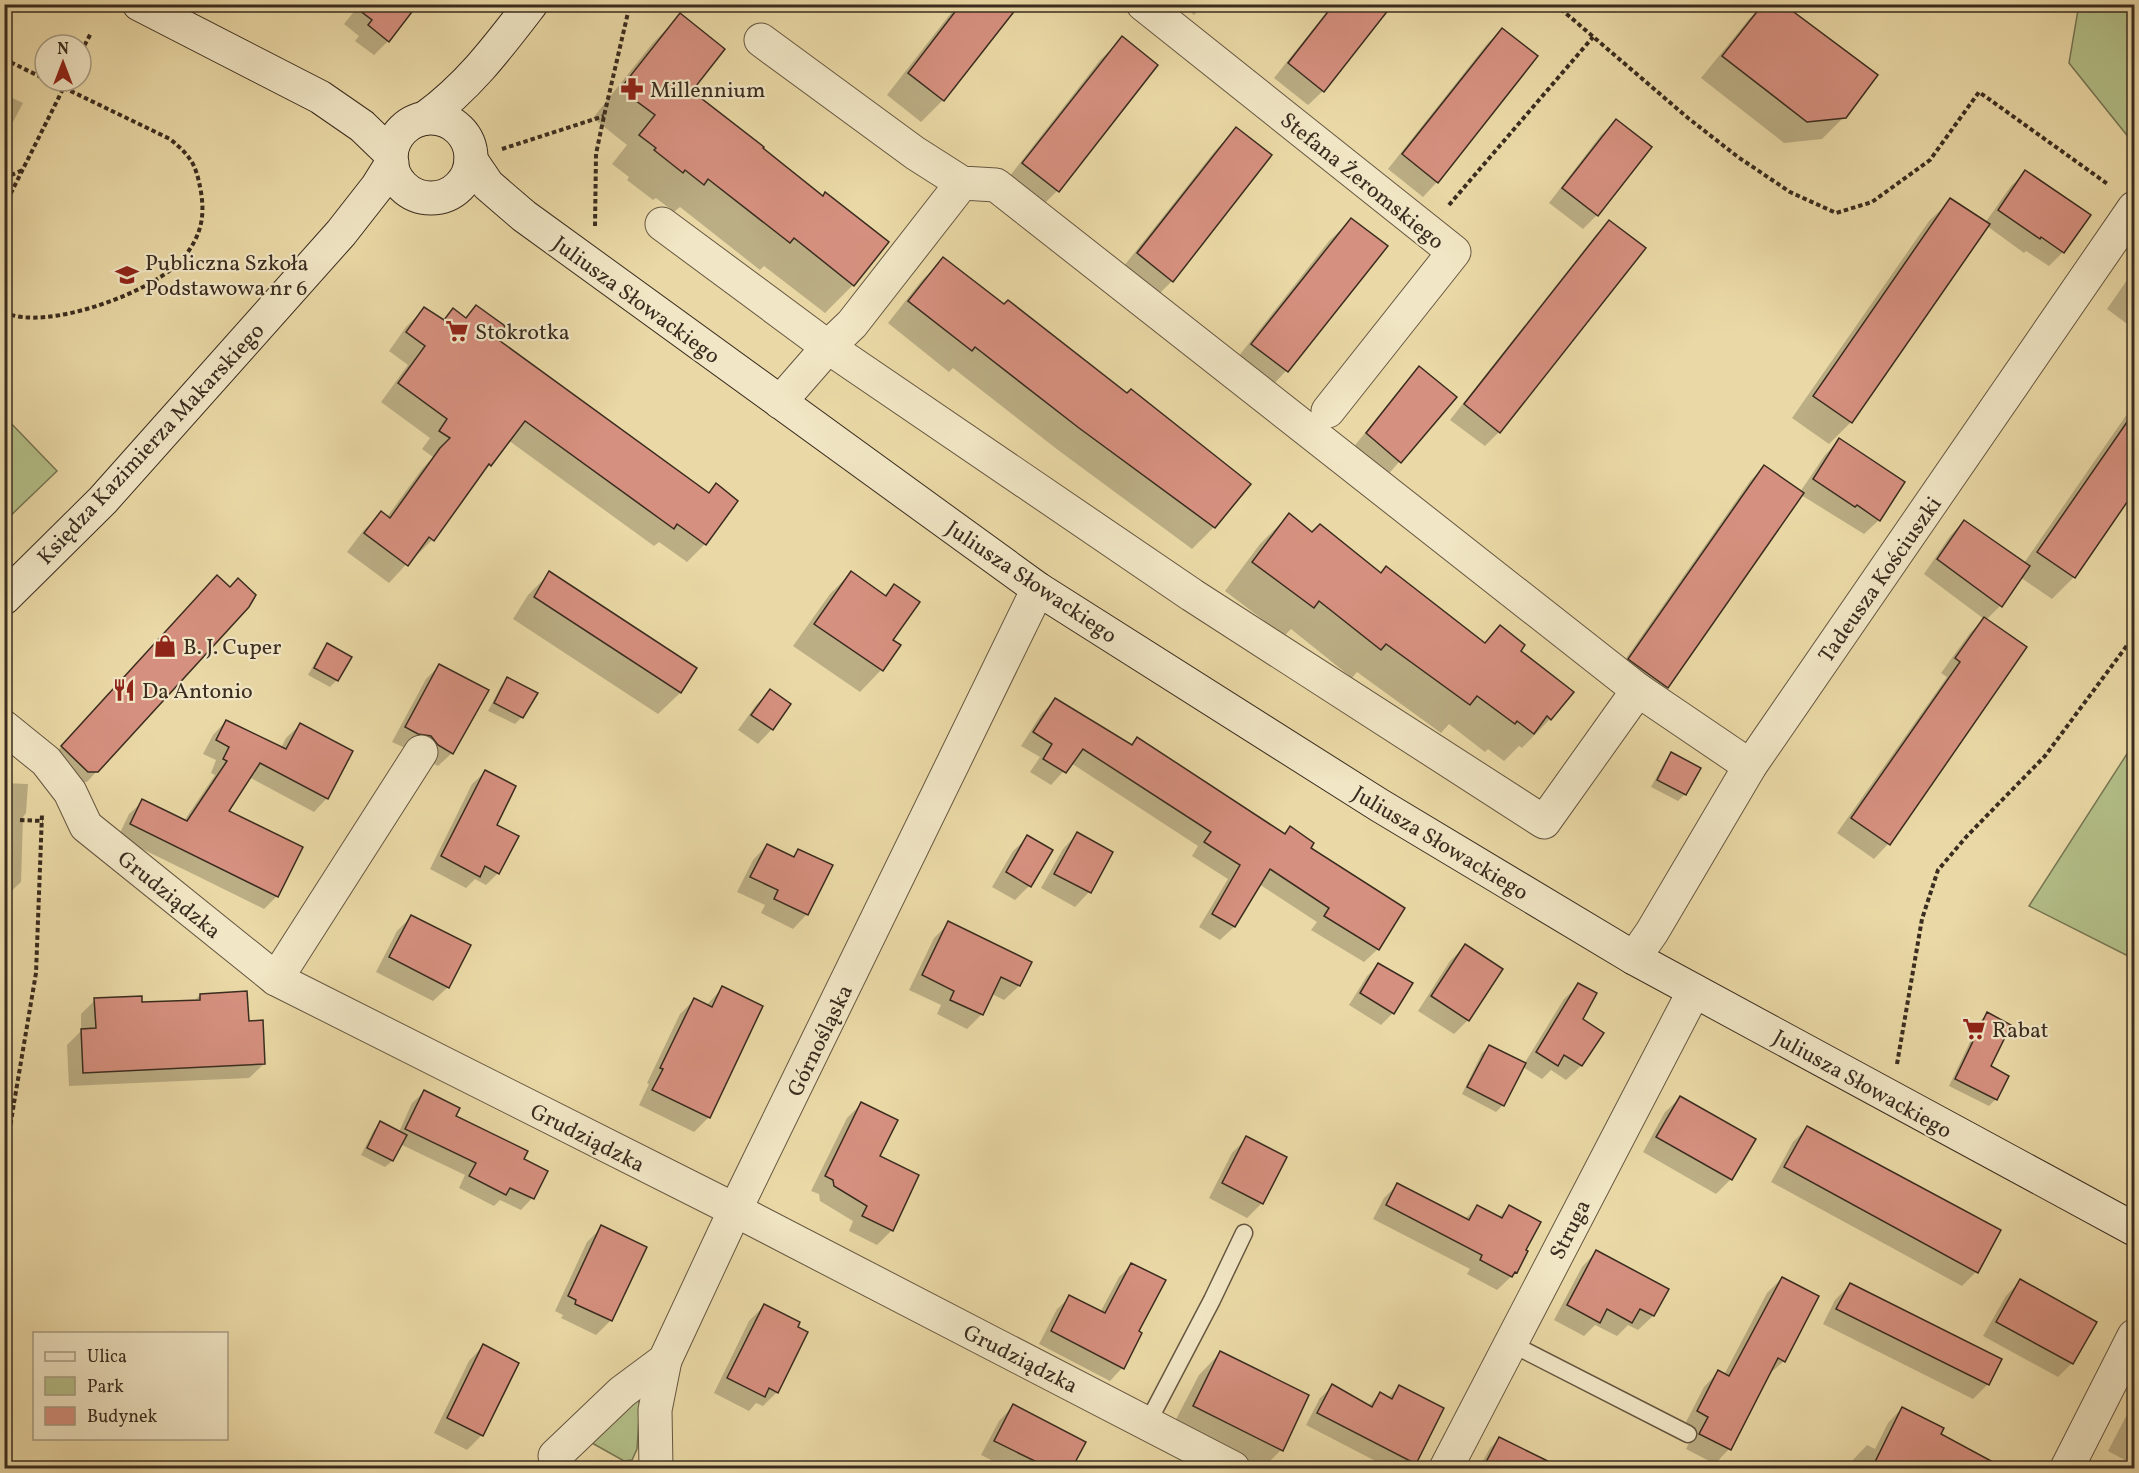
<svg xmlns="http://www.w3.org/2000/svg" width="2139" height="1473" font-family="Vollkorn,serif">
	<rect width="100%" height="100%" fill="#ead9a6"/>
	<filter id="stains"><feTurbulence type="fractalNoise" baseFrequency=".00333" numOctaves="4"/><feColorMatrix values="0 0 0 0 .2 0 0 0 0 .09 0 0 0 0 .02 0 0 0 .5 -.17"/></filter>
	<radialGradient id="worn" r=".72"><stop offset=".6" stop-color="#630" stop-opacity="0"/><stop offset="1" stop-color="#630" stop-opacity=".3"/></radialGradient>
	<g fill="#b4c089" stroke="#777654" stroke-width="1.5">
		<polygon points="2079,4 2134,5 2134,144 2069,63"/>
		<polygon points="5,417 57,471 5,521"/>
		<polygon points="2134,743 2134,959 2029,906"/>
		<polygon points="636,1399 640,1403 637,1449 632,1460 624,1461 592,1443"/>
	</g>
	<g fill="#0003">
		<polygon points="360,4 416,4 388,41 374,55 355,41 359,36 344,24"/>
		<polygon points="958,4 1018,4 943,100 921,122 887,95"/>
		<polygon points="1181,4 1204,4 1194,15"/>
		<polygon points="1333,4 1392,4 1323,91 1308,105 1274,78"/>
		<polygon points="1764,4 1844,117 1822,139 1784,143 1701,78 1749,19"/>
		<polygon points="680,15 690,91 822,197 853,285 825,313 764,266 760,270 680,207 674,212 656,198 653,200 627,180 629,177 612,164 627,145 593,118 652,44"/>
		<polygon points="1502,30 1536,56 1437,182 1423,197 1388,169 1487,44"/>
		<polygon points="1122,39 1057,191 1036,212 1002,186 1100,60"/>
		<polygon points="4,94 23,103 4,139"/>
		<polygon points="1616,121 1597,215 1583,229 1549,203 1601,135"/>
		<polygon points="1236,129 1270,156 1172,281 1150,303 1116,276 1215,151"/>
		<polygon points="2026,172 2063,252 2049,266 2026,251 2024,253 1987,226 1851,422 1829,444 1792,418 1929,221 1951,200 1985,223 2011,186"/>
		<polygon points="1351,220 1385,246 1286,371 1265,393 1231,366 1329,241"/>
		<polygon points="1609,222 1499,432 1485,446 1450,420 1595,236"/>
		<polygon points="944,259 1214,527 1192,549 1058,450 953,368 949,372 888,323 922,280"/>
		<polygon points="2134,270 2134,329 2107,309"/>
		<polygon points="476,307 494,338 707,494 716,485 705,544 687,562 659,542 654,546 508,440 480,475 432,540 414,558 413,557 389,583 347,552 363,531 381,513 387,517 422,469 433,457 422,449 430,438 381,402 408,365 389,351 406,327 424,309 442,321 453,310 464,319"/>
		<polygon points="1419,368 1455,397 1386,477 1352,449 1405,383"/>
		<polygon points="2134,404 2134,489 2074,577 2052,599 2020,577 2000,606 1986,620 2025,647 1888,844 1874,859 1837,833 1947,677 1941,673 1970,633 1984,619 1924,574 1950,536 1964,521 2024,563"/>
		<polygon points="1839,440 1879,520 1864,534 1801,495 1667,687 1653,701 1615,674 1750,481 1764,467 1800,492 1825,455"/>
		<polygon points="1289,515 1312,534 1380,574 1484,644 1500,627 1519,651 1550,719 1522,748 1519,746 1504,761 1488,749 1485,752 1449,724 1441,733 1357,672 1352,678 1291,629 1284,636 1225,591 1260,544"/>
		<polygon points="550,573 695,669 680,693 658,714 513,619 528,595"/>
		<polygon points="851,573 884,596 894,586 891,640 899,645 881,670 860,692 793,646 830,594"/>
		<polygon points="208,587 97,771 87,782 78,782 52,757"/>
		<polygon points="328,645 337,680 330,687 308,675 321,652"/>
		<polygon points="439,666 452,753 438,766 424,759 417,749 403,747 392,742 426,679"/>
		<polygon points="508,679 522,717 515,724 488,711 501,686"/>
		<polygon points="770,691 772,729 758,744 738,730 756,705"/>
		<polygon points="1055,700 1131,746 1137,739 1284,835 1290,828 1309,848 1378,949 1364,962 1311,930 1317,922 1259,884 1234,927 1220,940 1199,927 1228,879 1192,856 1198,846 1071,763 1051,785 1030,772 1040,757 1021,746 1042,713"/>
		<polygon points="226,721 281,748 286,738 300,725 327,798 314,812 249,777 226,811 277,896 264,909 118,837 129,814 143,801 184,821 215,775 211,773 216,760 203,754 213,735"/>
		<polygon points="1672,754 1699,769 1685,794 1678,801 1651,787 1665,761"/>
		<polygon points="485,772 498,873 486,885 475,879 466,888 430,869 472,784"/>
		<polygon points="4,783 28,784 26,813 23,817 21,882 4,898"/>
		<polygon points="1077,834 1089,892 1075,907 1041,888 1063,849"/>
		<polygon points="1028,837 1029,886 1015,900 992,887 1013,851"/>
		<polygon points="767,845 792,857 799,850 807,914 793,929 761,913 765,905 737,892 753,860"/>
		<polygon points="411,917 448,987 433,1001 376,972 397,931"/>
		<polygon points="949,923 1030,963 1019,986 1004,1000 992,994 982,1014 967,1029 937,1014 941,1005 909,990 934,938"/>
		<polygon points="1465,946 1468,1020 1454,1034 1418,1011 1450,961"/>
		<polygon points="1378,965 1393,1013 1381,1025 1349,1005 1367,976"/>
		<polygon points="1579,985 1581,1020 1601,1033 1581,1066 1566,1080 1551,1070 1542,1079 1523,1067 1503,1105 1496,1112 1462,1094 1482,1053 1489,1047 1524,1064 1564,999"/>
		<polygon points="722,988 709,1117 694,1132 639,1105 649,1084 647,1083 680,1014 694,1000 706,1006"/>
		<polygon points="200,995 247,1023 264,1064 249,1078 69,1086 67,1045 81,1031 81,1014 95,1000 140,1004 194,1001"/>
		<polygon points="1987,1014 1989,1066 1996,1099 1989,1106 1949,1086 1980,1021"/>
		<polygon points="424,1092 454,1117 546,1172 532,1198 521,1210 500,1200 494,1206 459,1188 465,1175 400,1144 392,1161 385,1167 361,1155 374,1130 381,1123 399,1132 412,1103"/>
		<polygon points="1680,1098 1754,1140 1731,1179 1716,1194 1643,1152 1665,1112"/>
		<polygon points="861,1104 878,1157 892,1230 877,1245 849,1231 853,1221 820,1201 819,1194 811,1191 847,1118"/>
		<polygon points="1807,1128 1976,1272 1962,1286 1771,1182 1793,1142"/>
		<polygon points="1247,1138 1285,1158 1262,1203 1247,1218 1209,1198 1232,1153"/>
		<polygon points="1398,1184 1465,1219 1477,1207 1498,1218 1509,1207 1516,1272 1497,1290 1467,1274 1470,1269 1373,1219 1384,1198"/>
		<polygon points="602,1227 611,1320 596,1335 561,1318 563,1315 555,1311 587,1242"/>
		<polygon points="1596,1252 1667,1290 1653,1316 1638,1330 1628,1325 1617,1336 1595,1325 1584,1336 1554,1320 1582,1267"/>
		<polygon points="1132,1264 1137,1332 1122,1368 1110,1381 1039,1344 1057,1309 1070,1297 1100,1313 1119,1277"/>
		<polygon points="1782,1278 1784,1361 1768,1375 1729,1449 1715,1464 1686,1449 1695,1431 1684,1426 1704,1387 1718,1372 1724,1375 1767,1293"/>
		<polygon points="2020,1281 2072,1363 2058,1377 1983,1336 2006,1296"/>
		<polygon points="1850,1285 1988,1384 1973,1399 1823,1324 1835,1300"/>
		<polygon points="764,1306 777,1392 763,1406 756,1403 749,1411 714,1393 749,1321"/>
		<polygon points="483,1346 482,1435 467,1450 434,1433 469,1361"/>
		<polygon points="1220,1353 1281,1450 1263,1468 1254,1468 1172,1427 1199,1375"/>
		<polygon points="1333,1386 1368,1406 1380,1394 1388,1398 1399,1387 1414,1463 1409,1468 1389,1468 1306,1425 1320,1398"/>
		<polygon points="2134,1401 2134,1465 2108,1451"/>
		<polygon points="1013,1406 1084,1442 1070,1468 1007,1468 981,1455 999,1421"/>
		<polygon points="1902,1408 1939,1435 2001,1468 1848,1468 1853,1460 1867,1445 1875,1449 1888,1423"/>
		<polygon points="1500,1438 1523,1468 1524,1468 1479,1468 1490,1448"/>
	</g>
	<g fill="#d6907f" stroke="#3a2c1f" stroke-width="1.5">
		<polygon points="351,4 418,4 389,42 368,25 372,20"/>
		<polygon points="961,4 1020,4 944,101 908,73"/>
		<polygon points="1334,4 1393,4 1324,92 1288,63"/>
		<polygon points="1763,4 1783,4 1878,75 1846,118 1807,122 1722,56"/>
		<polygon points="680,13 725,49 692,91 764,147 763,148 823,196 825,192 889,242 854,286 794,238 790,243 708,179 704,185 685,170 683,173 654,150 656,148 639,135 655,115 620,89"/>
		<polygon points="1502,28 1538,56 1438,183 1402,154"/>
		<polygon points="1122,36 1158,65 1059,192 1022,163"/>
		<polygon points="1616,119 1652,147 1598,216 1562,188"/>
		<polygon points="1236,127 1272,155 1173,282 1137,253"/>
		<polygon points="2025,170 2091,215 2064,253 2041,237 2040,239 1998,210"/>
		<polygon points="1950,198 1990,224 1852,423 1813,396"/>
		<polygon points="1351,218 1388,246 1288,372 1251,344"/>
		<polygon points="1609,220 1646,248 1500,433 1464,404"/>
		<polygon points="943,257 1004,304 1008,300 1127,393 1131,389 1251,484 1215,528 1079,428 975,347 972,351 908,301"/>
		<polygon points="476,305 505,326 496,338 709,493 716,483 738,501 706,545 677,524 674,529 525,421 491,466 489,464 434,541 429,537 408,566 364,533 381,511 390,518 440,448 450,438 439,431 447,419 398,383 425,346 406,332 424,307 444,320 453,308 466,318"/>
		<polygon points="1419,366 1457,397 1401,463 1366,433"/>
		<polygon points="2134,412 2134,492 2075,578 2037,552"/>
		<polygon points="1839,438 1905,482 1880,521 1857,505 1855,507 1813,479"/>
		<polygon points="1764,465 1804,493 1668,688 1628,659"/>
		<polygon points="1289,513 1312,532 1320,524 1381,573 1386,566 1485,643 1500,625 1525,645 1521,651 1574,692 1551,720 1547,716 1534,734 1517,721 1515,724 1477,696 1470,705 1386,644 1381,650 1319,601 1314,608 1252,562"/>
		<polygon points="1964,520 2030,566 2002,607 1937,559"/>
		<polygon points="549,571 697,668 681,693 534,597"/>
		<polygon points="851,571 886,596 894,584 920,602 893,640 901,645 883,671 814,624"/>
		<polygon points="217,575 230,587 238,578 256,595 249,607 98,772 88,772 61,746"/>
		<polygon points="1984,617 2027,647 1890,845 1851,818 1960,662 1955,658"/>
		<polygon points="327,643 352,657 338,681 314,668"/>
		<polygon points="439,664 489,690 453,754 438,745 431,736 418,734 405,727"/>
		<polygon points="507,677 538,693 523,718 494,703"/>
		<polygon points="770,689 791,704 773,730 751,715"/>
		<polygon points="1055,698 1132,745 1137,737 1285,834 1290,826 1314,843 1311,848 1405,908 1379,950 1324,916 1329,908 1270,869 1235,927 1212,914 1240,865 1204,842 1211,832 1083,749 1066,773 1043,759 1052,744 1033,732"/>
		<polygon points="226,720 286,749 300,723 353,751 328,799 260,763 229,811 303,847 278,897 130,824 142,799 187,821 227,761 223,759 229,747 216,740"/>
		<polygon points="1671,752 1701,768 1686,795 1657,780"/>
		<polygon points="485,770 516,786 497,825 519,836 499,874 485,866 480,877 441,856"/>
		<polygon points="1077,832 1113,852 1091,893 1054,874"/>
		<polygon points="1027,835 1053,850 1031,887 1006,872"/>
		<polygon points="767,844 794,857 798,849 833,865 808,915 774,899 778,890 750,877"/>
		<polygon points="411,915 471,945 449,988 389,957"/>
		<polygon points="948,921 1032,962 1020,986 1001,977 983,1015 950,1000 954,991 922,975"/>
		<polygon points="1465,944 1503,969 1469,1021 1431,996"/>
		<polygon points="1378,963 1413,983 1394,1014 1360,993"/>
		<polygon points="1578,983 1597,993 1583,1019 1604,1033 1582,1066 1564,1055 1558,1066 1536,1052"/>
		<polygon points="722,986 763,1006 710,1118 652,1090 663,1069 660,1068 694,998 712,1007"/>
		<polygon points="247,991 249,1021 263,1020 265,1064 83,1073 81,1029 96,1028 94,998 142,996 142,1002 200,1000 200,994"/>
		<polygon points="1987,1012 2011,1025 1991,1066 2009,1076 1997,1100 1955,1079"/>
		<polygon points="1489,1045 1526,1063 1504,1106 1467,1087"/>
		<polygon points="424,1090 460,1108 456,1116 528,1151 524,1159 548,1171 534,1199 510,1188 506,1195 469,1176 476,1163 405,1129"/>
		<polygon points="1680,1096 1756,1139 1732,1180 1656,1137"/>
		<polygon points="861,1102 898,1120 880,1156 919,1175 893,1231 862,1216 867,1206 834,1186 833,1180 825,1176"/>
		<polygon points="380,1121 407,1135 393,1161 367,1148"/>
		<polygon points="1807,1126 2001,1230 1978,1273 1784,1167"/>
		<polygon points="1246,1136 1287,1157 1263,1204 1222,1183"/>
		<polygon points="1397,1183 1469,1220 1477,1205 1502,1218 1509,1205 1541,1222 1526,1250 1528,1251 1517,1273 1515,1272 1512,1277 1480,1260 1482,1255 1386,1205"/>
		<polygon points="601,1225 647,1247 612,1321 575,1304 576,1300 568,1296"/>
		<polygon points="1596,1250 1669,1289 1654,1316 1640,1309 1632,1323 1607,1309 1600,1323 1567,1305"/>
		<polygon points="1131,1263 1166,1280 1139,1331 1142,1333 1124,1369 1051,1331 1069,1295 1105,1313"/>
		<polygon points="1782,1277 1819,1296 1785,1362 1778,1358 1731,1450 1699,1434 1708,1417 1697,1411 1718,1370 1729,1376"/>
		<polygon points="2020,1279 2097,1322 2073,1364 1996,1322"/>
		<polygon points="1850,1283 2002,1359 1989,1385 1836,1309"/>
		<polygon points="764,1304 800,1322 798,1327 808,1332 778,1393 769,1388 765,1397 727,1378"/>
		<polygon points="483,1344 519,1363 483,1436 447,1418"/>
		<polygon points="1220,1351 1309,1395 1283,1451 1193,1406"/>
		<polygon points="1332,1384 1372,1407 1380,1392 1392,1399 1399,1385 1444,1408 1416,1464 1317,1413"/>
		<polygon points="1013,1404 1086,1442 1072,1468 1049,1468 994,1441"/>
		<polygon points="1902,1407 1944,1428 1941,1434 2004,1468 1872,1468"/>
		<polygon points="1499,1437 1562,1468 1483,1468"/>
	</g>
	<g fill="none" stroke-linecap="round" stroke-linejoin="round">
		<g stroke="#665741" stroke-width="19">
			<g id="lane">
				<polyline points="1510,1343 1688,1434"/>
				<polyline points="1147,1424 1212,1300 1244,1233"/>
			</g>
		</g>
		<g stroke="#665741" stroke-width="35">
			<g id="street">
				<polyline points="1143,4 1454,252 1328,411"/>
				<polyline points="761,40 915,153 962,183 996,185 1638,690 1750,766"/>
				<polyline points="662,224 828,347 1192,595 1544,822 1638,690"/>
				<polyline points="780,402 828,347 852,324 962,183"/>
				<polyline points="4,727 46,761 70,792 86,826 276,979 735,1210 1233,1468"/>
				<polyline points="1634,958 1652,932 1750,766 2134,208"/>
				<polyline points="276,979 421,752"/>
				<polyline points="555,1456 622,1392 665,1360 735,1210 1038,589"/>
				<polyline points="656,1468 655,1410 665,1360"/>
				<polyline points="1446,1468 1694,991"/>
				<polyline points="2067,1468 2134,1336"/>
			</g>
		</g>
		<g stroke="#3a2c1f" stroke-width="35">
			<g id="secondary">
				<polyline points="139,4 320,97 362,126 391,154"/>
				<path d="M425,118C469,86 498,47 531,4"/>
				<circle cx="431" cy="158" r="40"/>
				<polyline points="471,160 488,185 524,216 1038,589 1379,805 1634,958 2134,1229"/>
				<polyline points="4,598 103,500 341,233 377,187 392,163"/>
			</g>
		</g>
		<g stroke="#3a2c1f" stroke-width="4" stroke-dasharray="4.5 3" stroke-linecap="butt">
			<polyline points="1555,4 1688,118 1738,157 1790,192 1836,213 1872,202 1930,160 1979,92 2109,185"/>
			<polyline points="81,52 91,33"/>
			<polyline points="4,59 45,79"/>
			<polyline points="502,149 604,116"/>
			<polyline points="4,178 23,170"/>
			<polyline points="1449,205 1593,37"/>
			<polyline points="4,207 67,81"/>
			<polyline points="595,226 596,154 604,116 630,4"/>
			<path d="M4,312C44,333 159,291 185,256C201,235 205,217 201,192C196,165 192,157 170,139L50,81"/>
			<polyline points="20,820 43,821"/>
			<polyline points="1897,1064 1922,919 1938,870 1967,836 2045,756 2134,636"/>
			<polyline points="4,1095 14,1103 4,1165"/>
			<polyline points="14,1103 36,973 42,814"/>
		</g>
		<use href="#lane" stroke="#f1e6c5" stroke-width="16"/>
		<use href="#street" stroke="#f1e6c5" stroke-width="33"/>
		<use href="#secondary" stroke="#f1e6c5" stroke-width="33"/>
	</g>
	<defs>
		<g id="pharmacy-bare" transform="scale(1.8)"><path d="M-2-6h4v4h4v4h-4v4h-4v-4h-4v-4h4Z" fill="#8f2418" stroke="#f1e6c5" stroke-width="2.5" paint-order="stroke"/></g>
		<g id="school-bare" transform="scale(1.8)"><path d="M0-5L7-2L0 1L-7-2ZM-4 1L0 2.5L4 1V4Q0 6-4 4Z" fill="#8f2418" stroke="#f1e6c5" stroke-width="2.5" paint-order="stroke"/></g>
		<g id="supermarket-bare" transform="scale(1.8)"><path d="M-6-5.5h2.5l.6 2H6L4.5 2H-2.5L-4.4-4H-6ZM-1.5 3.2a1.3 1.3 0 1 0 .1 0ZM3 3.2a1.3 1.3 0 1 0 .1 0Z" fill="#8f2418" stroke="#f1e6c5" stroke-width="2.5" paint-order="stroke"/></g>
		<g id="shop-bare" transform="scale(1.8)"><path d="M-5-2.5h2.3a2.7 3.5 0 0 1 5.4 0H5L5.5 6h-11ZM-1.5-2.5h3a1.5 2.3 0 0 0-3 0Z" fill="#8f2418" stroke="#f1e6c5" stroke-width="2.5" paint-order="stroke"/></g>
		<g id="restaurant-bare" transform="scale(1.8)"><path d="M-5-6h1v4h1v-4h1v4h1v-4h1v5L-1.5 .5V6h-2V.5L-5-1ZM5-6V6H3V1.5H1.5Q1.5-4 5-6Z" fill="#8f2418" stroke="#f1e6c5" stroke-width="2.5" paint-order="stroke"/></g>
	</defs>
	<g fill-rule="evenodd">
		<use href="#pharmacy-bare" x="632" y="89"/>
		<use href="#school-bare" x="127" y="275"/>
		<use href="#supermarket-bare" x="457" y="331"/>
		<use href="#shop-bare" x="165" y="646"/>
		<use href="#restaurant-bare" x="124" y="690"/>
		<use href="#supermarket-bare" x="1974" y="1029"/>
	</g>
	<g text-anchor="middle" stroke-width="4.5" stroke-linejoin="round" paint-order="stroke">
		<g font-size="22" fill="#3a2c1f" stroke="#f1e6c5" text-anchor="start">
			<text x="650" y="97">Millennium</text>
			<text x="145" y="270">Publiczna Szkoła<tspan x="145" dy="25">Podstawowa nr 6</tspan></text>
			<text x="475" y="339">Stokrotka</text>
			<text x="183" y="654">B. J. Cuper</text>
			<text x="142" y="698">Da Antonio</text>
			<text x="1992" y="1037">Rabat</text>
		</g>
		<g font-size="22" fill="#3a2c1f" stroke="#f1e6c5">
			<text transform="translate(1363 180) rotate(39)" y="8">Stefana Żeromskiego</text>
			<text transform="translate(637 299) rotate(36)" y="8">Juliusza Słowackiego</text>
			<text transform="translate(150 443) rotate(-47)" y="8">Księdza Kazimierza Makarskiego</text>
			<text transform="translate(1879 579) rotate(-55)" y="8">Tadeusza Kościuszki</text>
			<text transform="translate(1032 581) rotate(34)" y="8">Juliusza Słowackiego</text>
			<text transform="translate(1441 842) rotate(31)" y="8">Juliusza Słowackiego</text>
			<text transform="translate(170 894) rotate(39)" y="8">Grudziądzka</text>
			<text transform="translate(819 1040) rotate(-64)" y="8">Górnośląska</text>
			<text transform="translate(1863 1083) rotate(29)" y="8">Juliusza Słowackiego</text>
			<text transform="translate(588 1137) rotate(27)" y="8">Grudziądzka</text>
			<text transform="translate(1569 1229) rotate(-63)" y="8">Struga</text>
			<text transform="translate(1021 1358) rotate(27)" y="8">Grudziądzka</text>
		</g>
	</g>
	<rect width="2139" height="1473" fill="none" stroke="#ead9a6" stroke-width="24"/>
	<rect x="6" y="6" width="2127" height="1461" fill="none" stroke="#3a2c1f" stroke-width="3"/>
	<rect x="12" y="12" width="2115" height="1449" fill="none" stroke="#3a2c1f" stroke-width="1.5"/>
	<rect x="33" y="1332" width="195" height="108" fill="#f1e6c5" stroke="#a89c83" stroke-width="1.5"/>
	<rect x="45" y="1352" width="30" height="9" fill="#f1e6c5" stroke="#a89c83" stroke-width="1.5"/>
	<text x="87" y="1362" font-size="18" fill="#3a2c1f">Ulica</text>
	<rect x="45" y="1377" width="30" height="18" fill="#b4c089" stroke="#a89c83" stroke-width="1.5"/>
	<text x="87" y="1392" font-size="18" fill="#3a2c1f">Park</text>
	<rect x="45" y="1407" width="30" height="18" fill="#d6907f" stroke="#a89c83" stroke-width="1.5"/>
	<text x="87" y="1422" font-size="18" fill="#3a2c1f">Budynek</text>
	<g transform="translate(63 63)"><circle r="28" fill="#f1e6c5" stroke="#a89c83" stroke-width="1.5"/>
	<path d="M0-4.5L10 22L0 15L-10 22Z" fill="#8f2418"/>
	<text y="-9" font-size="16" font-weight="bold" text-anchor="middle" fill="#3a2c1f">N</text>
	</g>
	<rect width="100%" height="100%" filter="url(#stains)"/>
	<rect width="100%" height="100%" fill="url(#worn)"/>
</svg>
